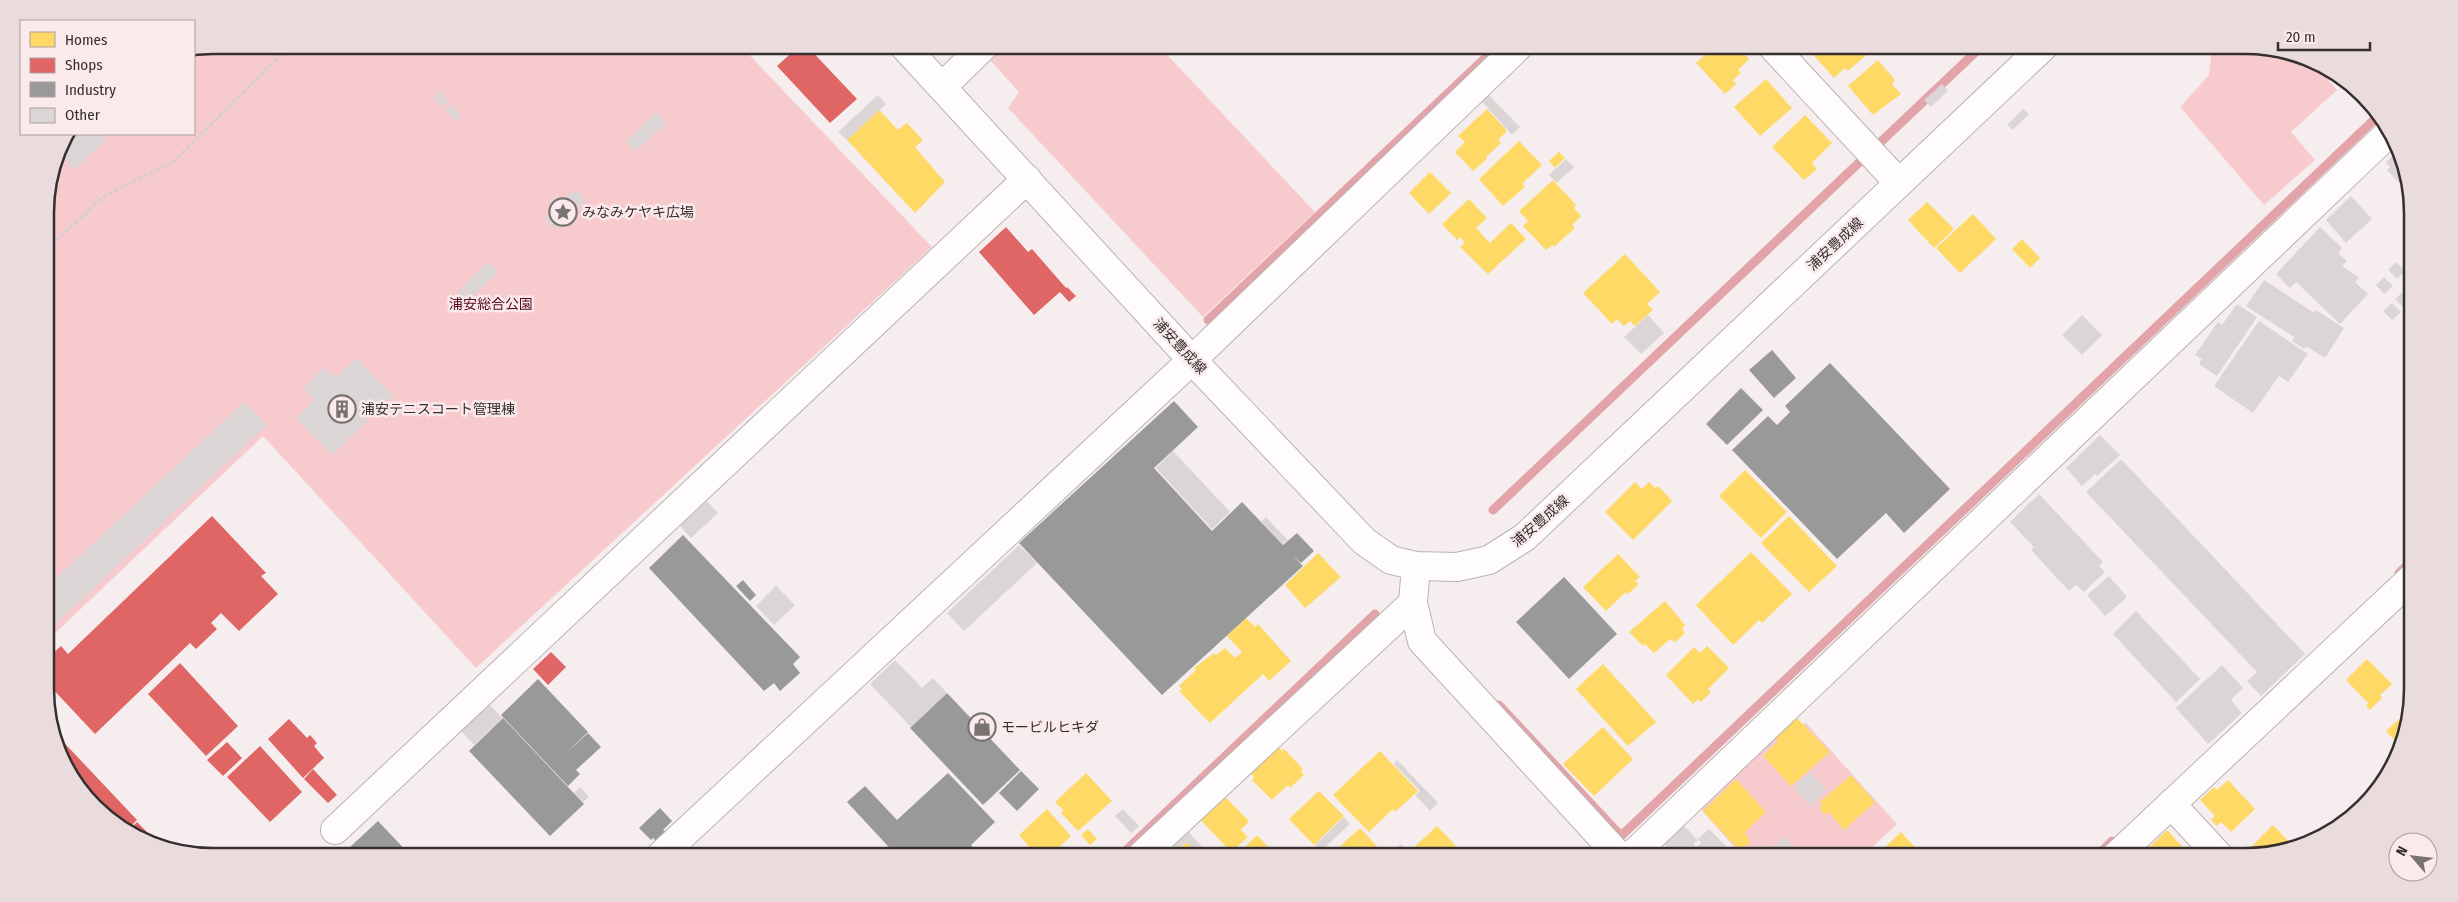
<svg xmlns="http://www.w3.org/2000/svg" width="2458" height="902" font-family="'Fira Sans Condensed','Noto Sans JP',sans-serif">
	<rect width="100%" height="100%" fill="#f6eeee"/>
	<g fill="#f7cbce">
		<polygon points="213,45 740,45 932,247 476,668 263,436 48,640 45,201 62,139 66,134 194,134 194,49"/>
		<polygon points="1004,45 1158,45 1315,212 1203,317 1008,108 1019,92 989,59"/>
		<path d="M2215,45C2235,45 2284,46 2300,55C2316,62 2326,77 2337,90L2291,132L2315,160L2264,205L2180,107L2209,75L2212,47Z"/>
		<polygon points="1790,719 1799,728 1806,723 1897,824 1862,857 1743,857 1698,806"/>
	</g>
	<g fill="#ffd966">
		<polygon points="1716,45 1736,45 1749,59 1738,70 1741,73 1733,80 1736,84 1725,94 1696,63"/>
		<polygon points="1814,45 1863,45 1870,52 1848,71 1845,68 1834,78 1809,50"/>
		<polygon points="1878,60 1895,80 1892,84 1901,94 1873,115 1848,86"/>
		<polygon points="1766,79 1792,108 1760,136 1734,107"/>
		<polygon points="1487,109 1507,131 1498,140 1501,143 1486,157 1487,159 1473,171 1455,152 1465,142 1458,136"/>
		<polygon points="879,110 898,130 907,123 923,140 915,147 945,182 915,213 847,140"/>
		<polygon points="1805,115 1832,143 1812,163 1817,169 1804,180 1772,147"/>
		<polygon points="1519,141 1542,165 1522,184 1525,187 1503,206 1479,179"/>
		<polygon points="1559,152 1565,158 1555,168 1549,161"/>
		<polygon points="1430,172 1451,193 1429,214 1409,193"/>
		<polygon points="1553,180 1576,205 1574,208 1581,216 1572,225 1575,228 1554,247 1553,245 1546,250 1523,226 1528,221 1519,211"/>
		<polygon points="1469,199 1487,218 1476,228 1490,243 1511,223 1526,239 1488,274 1460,247 1465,243 1460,237 1457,240 1442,224"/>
		<polygon points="1927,202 1954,229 1934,248 1908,220"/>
		<polygon points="1973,214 1996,239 1960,273 1936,248"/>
		<polygon points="2022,239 2040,258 2030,268 2012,249"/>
		<polygon points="1625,254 1660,292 1647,304 1653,310 1635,326 1630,321 1624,326 1617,319 1612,324 1583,293"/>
		<polygon points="1745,470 1787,512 1761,538 1719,496"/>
		<polygon points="1635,482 1642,489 1649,482 1655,488 1658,486 1672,501 1633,540 1605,512"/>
		<polygon points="1789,516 1837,566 1809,592 1761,543"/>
		<polygon points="1751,552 1792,594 1762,623 1759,620 1733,645 1696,605"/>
		<polygon points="1318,553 1341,577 1305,608 1285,585"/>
		<polygon points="1618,554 1640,577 1635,581 1639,584 1628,594 1626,592 1606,611 1583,587"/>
		<polygon points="1665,601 1685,625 1682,629 1685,633 1675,642 1670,639 1654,653 1645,644 1643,646 1629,632"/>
		<polygon points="1246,618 1255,627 1258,624 1291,661 1269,681 1263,674 1210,723 1179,691 1182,689 1179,686 1196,670 1194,668 1214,653 1216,655 1225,648 1235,658 1242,652 1227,636"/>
		<polygon points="1707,646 1729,668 1708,689 1711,692 1701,702 1698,699 1693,704 1666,675 1694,647 1700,653"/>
		<polygon points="2367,659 2392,684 2380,695 2382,698 2370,710 2366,706 2368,703 2346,680"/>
		<polygon points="1603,664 1656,722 1628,746 1576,689"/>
		<polygon points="2410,709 2404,743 2402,748 2386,731"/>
		<polygon points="1795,716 1830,752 1791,786 1763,756 1778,741 1774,736"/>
		<polygon points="1603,727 1633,759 1594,796 1563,764"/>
		<polygon points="1278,746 1282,751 1284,749 1303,769 1301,771 1304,775 1290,788 1288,785 1272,800 1252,780 1254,777 1250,773"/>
		<polygon points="1380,751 1418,791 1395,812 1393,809 1369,832 1333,795"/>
		<polygon points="1086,773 1112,801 1078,831 1061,813 1063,810 1055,802"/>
		<polygon points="1851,775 1875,802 1844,830 1829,812 1825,815 1819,808 1823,805 1820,802"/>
		<polygon points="1736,779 1766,812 1745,832 1750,842 1742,849 1739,846 1737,848 1703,811"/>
		<polygon points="2228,780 2255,809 2231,832 2221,822 2217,826 2211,820 2215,816 2200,800 2214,787 2217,790"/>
		<polygon points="1319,791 1344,816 1314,845 1289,819"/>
		<polygon points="1225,797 1249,821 1241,830 1248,837 1231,852 1200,819"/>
		<polygon points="1047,809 1071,836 1049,857 1038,857 1019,835"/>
		<polygon points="2273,825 2296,849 2247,857 2244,854"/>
		<polygon points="1437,826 1456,846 1445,857 1416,857 1410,851"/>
		<polygon points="1360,828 1387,857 1340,857 1342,855 1337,849"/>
		<polygon points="1088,829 1097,839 1090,845 1081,835"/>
		<polygon points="2167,830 2190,855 2188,857 2139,857"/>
		<polygon points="1901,832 1924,857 1875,857"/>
		<polygon points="1257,835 1278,857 1235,857"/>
		<polygon points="1187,842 1196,852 1202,847 1212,857 1158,857 1172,844 1178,850"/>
		<polygon points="1483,849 1491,857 1474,857"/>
	</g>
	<g fill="#e06666">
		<polygon points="800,45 806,45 857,99 830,123 777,66"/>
		<polygon points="1006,227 1028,252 1032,249 1066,288 1067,287 1076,296 1069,302 1060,292 1034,315 979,252"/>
		<polygon points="212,516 266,573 261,576 278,594 239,631 221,613 211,623 217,629 196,649 190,643 95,734 48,684 48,658 61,646 68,654"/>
		<polygon points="551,652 566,667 548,685 533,669"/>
		<polygon points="180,663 238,726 206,756 148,694"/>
		<polygon points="289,719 307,738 310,735 317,743 314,746 324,758 303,778 268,739"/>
		<polygon points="54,732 137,820 129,828 87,800"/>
		<polygon points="227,742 242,758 223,776 207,760"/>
		<polygon points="260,746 302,792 270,822 227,777"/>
		<polygon points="313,769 337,795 328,803 304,779"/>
		<polygon points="137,822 147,832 142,837 130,829"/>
	</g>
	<g fill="#999">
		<polygon points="1772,350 1796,378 1774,398 1749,370"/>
		<polygon points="1830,363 1950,489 1904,533 1886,513 1837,559 1732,450 1768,416 1777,425 1790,412 1785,406"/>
		<polygon points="1741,388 1763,410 1727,445 1706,424"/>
		<polygon points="1174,401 1198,427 1154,468 1212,531 1242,502 1283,545 1297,533 1314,551 1301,563 1293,556 1303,566 1162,695 1019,543"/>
		<polygon points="683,535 800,657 793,664 800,673 780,691 774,683 764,691 649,568"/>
		<polygon points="1564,577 1617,634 1569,679 1516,622"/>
		<polygon points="743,580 756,595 750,601 736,586"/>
		<polygon points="538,679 588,732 563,756 588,733 601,747 576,770 580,774 568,786 501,715"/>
		<polygon points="947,693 1020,770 983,805 910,728"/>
		<polygon points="503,718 584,804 550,836 469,751"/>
		<polygon points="1021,771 1039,789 1017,811 999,793"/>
		<polygon points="948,773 995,822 971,845 982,857 898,857 847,802 865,786 897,820"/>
		<polygon points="660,808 672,821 663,830 666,832 657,842 653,838 651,840 639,828"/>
		<polygon points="378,821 412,857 355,857 348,849"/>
	</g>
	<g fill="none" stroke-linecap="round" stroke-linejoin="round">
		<g stroke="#e2a4a9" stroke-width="9">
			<polyline points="957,50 963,45"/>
			<polyline points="1208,320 1499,45"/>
			<polyline points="1493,510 1983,45"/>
			<polyline points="2399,573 2413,560"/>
			<polyline points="1499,705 1621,836 2379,115"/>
			<polyline points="1119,857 1375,614"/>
			<polyline points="2096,857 2112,841"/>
		</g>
	</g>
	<g fill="#dcd5d5">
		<polygon points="1942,84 1948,91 1931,107 1924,100"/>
		<polygon points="439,91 449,102 443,107 433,97"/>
		<polygon points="1485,91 1520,127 1512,135 1478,97"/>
		<polygon points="878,95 886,104 847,140 838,132"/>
		<polygon points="451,105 461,115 455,121 445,110"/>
		<polygon points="2023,109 2029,114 2013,130 2007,125"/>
		<polygon points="657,112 666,123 635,152 626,141"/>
		<polygon points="66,134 102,134 107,139 74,170 58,153"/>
		<polygon points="2397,152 2402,156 2412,196 2387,170 2390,167 2386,162"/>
		<polygon points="1566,159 1574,167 1557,183 1549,175"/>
		<polygon points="576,189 585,201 555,229 545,218"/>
		<polygon points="2351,196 2372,219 2346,243 2326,220"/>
		<polygon points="2320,227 2342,248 2338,253 2347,261 2342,266 2359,278 2355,282 2368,294 2340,324 2296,282 2290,288 2276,274"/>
		<polygon points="489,262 498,272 467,302 457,292"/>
		<polygon points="2396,262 2405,271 2397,279 2388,270"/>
		<polygon points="2384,277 2393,286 2384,294 2376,285"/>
		<polygon points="2264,280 2314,313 2316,310 2344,328 2325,358 2306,346 2304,349 2292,341 2294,337 2246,306"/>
		<polygon points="2404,291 2412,299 2404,308 2395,299"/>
		<polygon points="2392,303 2401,312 2392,320 2383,311"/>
		<polygon points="2237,304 2257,317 2217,376 2199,364 2202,359 2195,355 2218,322 2222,325"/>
		<polygon points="1648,315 1664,333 1641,354 1624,337"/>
		<polygon points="2082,315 2102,335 2082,355 2062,335"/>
		<polygon points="2259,321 2308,354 2288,382 2279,376 2253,413 2214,386"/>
		<polygon points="356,358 393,396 332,455 296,418 314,400 303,388 324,368 335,378"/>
		<polygon points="244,402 267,425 48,631 47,587"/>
		<polygon points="2100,435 2120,455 2097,476 2095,474 2082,486 2066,468"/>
		<polygon points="1173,451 1230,512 1212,529 1156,468"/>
		<polygon points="2121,459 2305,654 2261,696 2247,681 2257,672 2086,492"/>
		<polygon points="2039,494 2103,562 2099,566 2105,572 2084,592 2076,585 2069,591 2031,550 2034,547 2010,522"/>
		<polygon points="707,501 718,513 691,538 680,526"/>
		<polygon points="1266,517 1288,540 1282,544 1261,522"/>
		<polygon points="1019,545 1037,563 964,631 947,613"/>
		<polygon points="2109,576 2127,597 2105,616 2087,595"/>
		<polygon points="776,586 795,605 774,625 756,606"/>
		<polygon points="2136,611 2200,679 2176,702 2113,634"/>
		<polygon points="895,660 922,688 933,678 947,693 911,727 870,684"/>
		<polygon points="2222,665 2243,688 2231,700 2242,713 2208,744 2176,708"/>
		<polygon points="490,705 502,718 474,745 461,731"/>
		<polygon points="1397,760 1438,803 1430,811 1415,795 1420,791 1394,764"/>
		<polygon points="1810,772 1827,791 1810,806 1793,787"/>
		<polygon points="580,787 589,797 583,802 574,793"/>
		<polygon points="1123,809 1139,826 1131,833 1115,816"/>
		<polygon points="1344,817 1350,824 1321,851 1315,845"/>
		<polygon points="1681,823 1698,840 1693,844 1696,847 1701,843 1698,839 1709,829 1733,853 1729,857 1677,857 1662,842"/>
		<polygon points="1189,832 1202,847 1196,852 1186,842 1178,850 1174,846"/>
		<polygon points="1784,837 1802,857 1762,857"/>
		<polygon points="1401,844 1412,857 1395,857 1391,853"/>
	</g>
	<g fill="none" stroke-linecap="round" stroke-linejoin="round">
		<g stroke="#b8b3b3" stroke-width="30">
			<g id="street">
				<polyline points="1771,45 1899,183"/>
				<polyline points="942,87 985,45"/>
				<polyline points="1416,566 1413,603 1422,641 1620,857"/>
				<polyline points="2171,804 2220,857"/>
				<polyline points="335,830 1027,179"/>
				<polyline points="659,857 1192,360 1520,45"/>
				<polyline points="1140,857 1413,603"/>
				<polyline points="1630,857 2390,132"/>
				<polyline points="2115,857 2413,577"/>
			</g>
		</g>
		<g stroke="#b8b3b3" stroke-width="30">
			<polyline id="secondary" points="903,45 1192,360 1364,541 1391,560 1416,566 1457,567 1489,560 1525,537 2045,45"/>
		</g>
		<polyline stroke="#d1cfcf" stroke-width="3" stroke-dasharray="4 2.5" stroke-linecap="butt" points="46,250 104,196 172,163 288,48"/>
		<use href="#street" stroke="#fefcfc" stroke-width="28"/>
		<use href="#secondary" stroke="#fefcfc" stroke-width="28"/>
	</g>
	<defs>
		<g id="sight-ring" transform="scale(1.4375)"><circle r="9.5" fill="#faeaeb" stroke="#797272" stroke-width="1.5"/><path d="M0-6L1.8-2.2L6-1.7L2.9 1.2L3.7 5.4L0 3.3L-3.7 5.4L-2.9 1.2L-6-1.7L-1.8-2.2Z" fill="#797272"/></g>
		<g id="building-ring" transform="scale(1.4375)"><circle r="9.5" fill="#faeaeb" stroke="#797272" stroke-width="1.5"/><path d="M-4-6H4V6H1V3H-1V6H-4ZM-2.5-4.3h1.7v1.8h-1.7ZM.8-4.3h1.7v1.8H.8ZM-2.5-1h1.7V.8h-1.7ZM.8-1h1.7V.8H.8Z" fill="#797272"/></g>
		<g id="shop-ring" transform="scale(1.4375)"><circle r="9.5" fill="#faeaeb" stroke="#797272" stroke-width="1.5"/><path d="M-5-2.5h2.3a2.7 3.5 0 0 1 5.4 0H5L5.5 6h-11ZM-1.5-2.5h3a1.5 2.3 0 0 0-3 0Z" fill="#797272"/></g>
	</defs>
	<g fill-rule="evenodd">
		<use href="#sight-ring" x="563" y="212"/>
		<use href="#building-ring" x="342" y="409"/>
		<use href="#shop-ring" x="982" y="727"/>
	</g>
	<g text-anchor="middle" stroke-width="5" stroke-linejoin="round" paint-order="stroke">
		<g font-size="14" fill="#352f30" stroke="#faeaeb" text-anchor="start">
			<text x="582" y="217">みなみケヤキ広場</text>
			<text x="361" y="414">浦安テニスコート管理棟</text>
			<text x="1001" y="732">モービルヒキダ</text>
		</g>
		<g font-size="14" fill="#352f30" stroke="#faeaeb">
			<text transform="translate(1835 244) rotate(-43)" y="5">浦安豊成線</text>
			<text transform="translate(1180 346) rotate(47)" y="5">浦安豊成線</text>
			<text transform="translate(1540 521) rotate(-41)" y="5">浦安豊成線</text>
		</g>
		<g font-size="14" fill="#580b1c" stroke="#faeaeb">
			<text x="491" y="309">浦安総合公園</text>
		</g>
	</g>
	<path d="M0 0H2458V902H0ZM213 54H2245A159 159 0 0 1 2404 213V689A159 159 0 0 1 2245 848H213A159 159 0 0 1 54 689V213A159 159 0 0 1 213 54Z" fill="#eadbdc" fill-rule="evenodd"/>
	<path fill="none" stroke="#352f30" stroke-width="2.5" d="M213 54H2245A159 159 0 0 1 2404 213V689A159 159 0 0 1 2245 848H213A159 159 0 0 1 54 689V213A159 159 0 0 1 213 54Z"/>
	<rect x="20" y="20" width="175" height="115" fill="#faeaeb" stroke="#ab9fa0"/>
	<rect x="30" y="32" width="25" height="15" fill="#ffd966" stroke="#ab9fa0"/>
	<text x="65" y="45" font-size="15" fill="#352f30">Homes</text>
	<rect x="30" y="58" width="25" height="15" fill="#e06666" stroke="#ab9fa0"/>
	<text x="65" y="70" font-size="15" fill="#352f30">Shops</text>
	<rect x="30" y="82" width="25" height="15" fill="#999999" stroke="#ab9fa0"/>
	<text x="65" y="95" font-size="15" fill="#352f30">Industry</text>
	<rect x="30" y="108" width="25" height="15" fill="#dcd5d5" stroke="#ab9fa0"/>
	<text x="65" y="120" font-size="15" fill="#352f30">Other</text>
	<g transform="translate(2413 857) rotate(298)"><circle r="24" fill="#faeaeb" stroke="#ab9fa0"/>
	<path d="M0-4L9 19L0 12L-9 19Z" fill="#797272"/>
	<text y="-8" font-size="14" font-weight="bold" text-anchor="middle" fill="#352f30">N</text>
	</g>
	<path d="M2278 42v8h92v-8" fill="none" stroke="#352f30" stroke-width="2.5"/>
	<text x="2286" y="42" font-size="15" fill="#352f30" stroke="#faeaeb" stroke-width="4" paint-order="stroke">20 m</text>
</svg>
